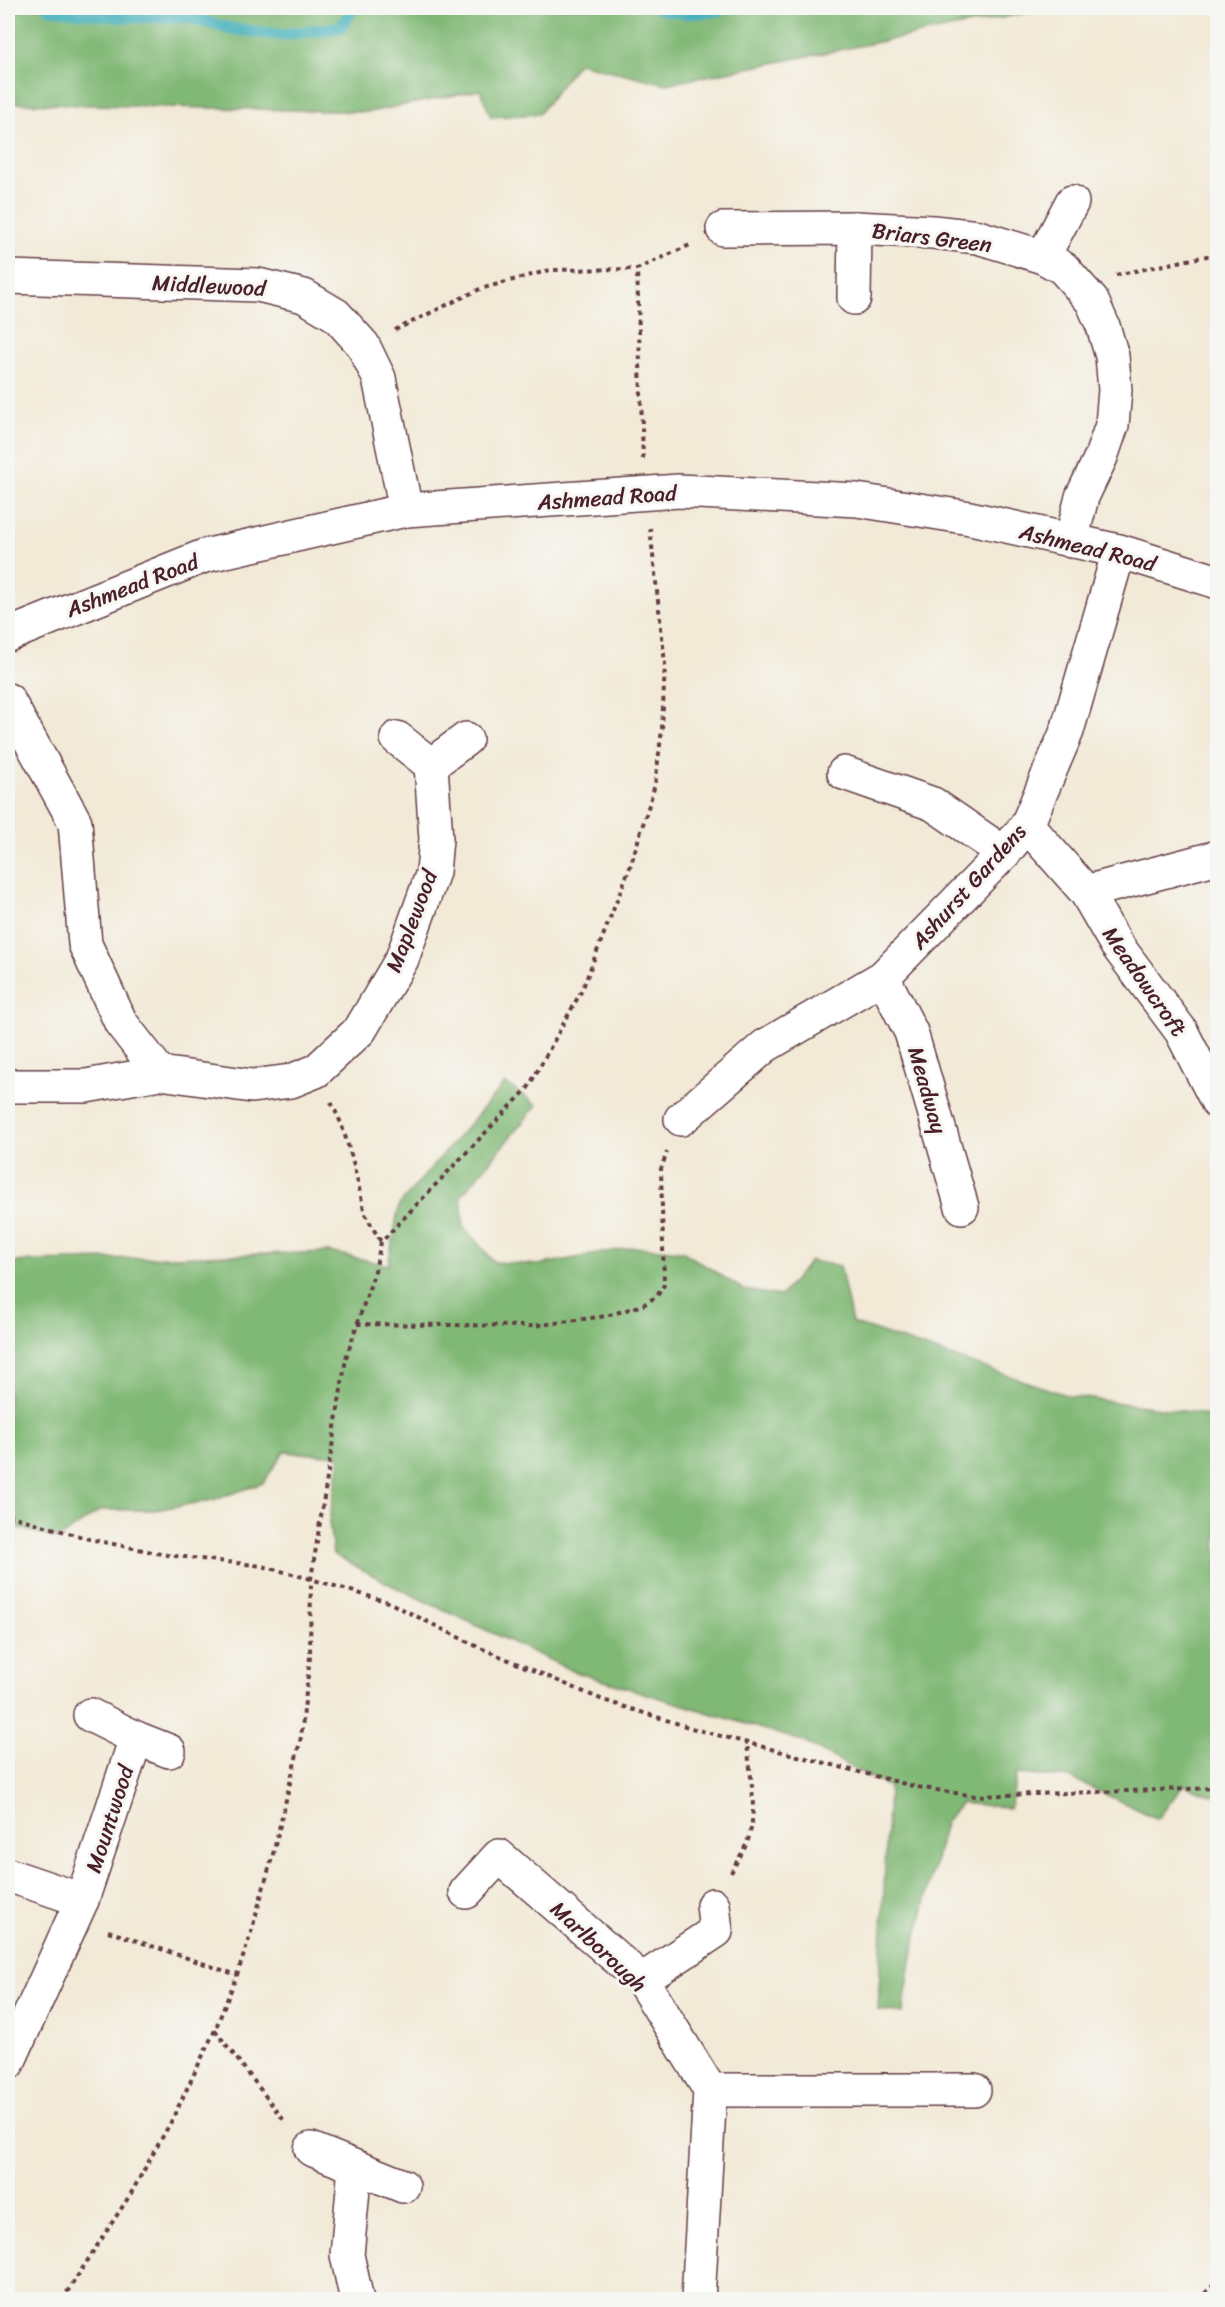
<svg xmlns="http://www.w3.org/2000/svg" width="1225" height="2307" font-family="Sriracha,sans-serif">
	<rect width="100%" height="100%" fill="#f6f6f2"/>
	<filter id="ink" filterUnits="userSpaceOnUse"><feTurbulence type="fractalNoise" baseFrequency=".0167" numOctaves="2"/><feDisplacementMap in="SourceGraphic" scale="12" xChannelSelector="R" yChannelSelector="G"/><feConvolveMatrix kernelMatrix="1 2 1 2 8 2 1 2 1" color-interpolation-filters="sRGB"/></filter>
	<filter id="wash" filterUnits="userSpaceOnUse"><feTurbulence type="fractalNoise" baseFrequency=".008" numOctaves="4" result="noise"/><feDisplacementMap in="SourceGraphic" scale="24" xChannelSelector="R" yChannelSelector="G"/><feGaussianBlur stdDeviation="1.35" result="paint"/><feColorMatrix in="noise" values="0 0 0 0 0 0 0 0 0 0 0 0 0 0 0 0 0 1.4 0 .05"/><feComposite in="paint" operator="in"/></filter>
	<g filter="url(#wash)">
		<rect width="100%" height="100%" fill="#f2e9d6"/>
		<g fill="#80b874" stroke="#656c50" stroke-width="1.5">
			<polygon points="8,8 1052,8 667,84 578,63 539,114 491,117 480,90 369,112 8,103"/>
			<polygon points="505,1083 537,1105 461,1196 464,1227 494,1262 538,1265 634,1247 682,1251 744,1290 781,1296 810,1261 840,1266 852,1323 1069,1396 1198,1413 1217,1419 1217,1795 1214,1796 1183,1785 1158,1819 1071,1778 1017,1774 1010,1808 961,1803 945,1823 912,1956 903,2013 878,2010 889,1787 802,1741 575,1672 393,1586 333,1554 329,1522 340,1456 284,1452 263,1483 213,1500 155,1510 101,1510 58,1539 8,1525 8,1262 329,1252 388,1265 399,1205"/>
		</g>
		<g fill="none" stroke-linecap="round" stroke-linejoin="round">
			<g stroke="#3fafba" stroke-width="12">
				<polyline points="49,8 117,17 187,17 233,29 282,35 341,27 353,8"/>
				<path d="M658,8C680,15 707,14 730,8"/>
			</g>
		</g>
	</g>
	<g filter="url(#ink)">
		<g fill="none" stroke-linecap="round" stroke-linejoin="round">
			<g stroke="#633d45" stroke-width="36">
				<g id="minor">
					<polyline points="723,229 855,228 933,232 978,237 1043,257 1063,268 1092,301 1103,326 1112,356 1115,390 1112,425 1101,457 1082,497 1071,541"/>
					<polyline points="1043,257 1072,202"/>
					<polyline points="8,277 258,285 304,296 336,315 363,345 379,378 406,510"/>
					<polyline points="854,298 855,228"/>
					<polyline points="8,700 75,822 85,944 121,1023 160,1073"/>
					<polyline points="397,738 431,765 466,739"/>
					<polyline points="844,773 933,804 1004,853"/>
					<polyline points="1027,825 1086,892 1116,944 1181,1031 1218,1103"/>
					<polyline points="1086,892 1218,857"/>
					<polyline points="883,977 911,1032 962,1207"/>
					<polyline points="8,1086 86,1086 160,1073 252,1086 291,1081 316,1071 360,1030 402,959 433,872 436,839 431,765"/>
					<polyline points="681,1119 765,1046 883,977 1004,853 1027,825 1067,731 1119,551"/>
					<polyline points="90,1715 136,1738 169,1751"/>
					<polyline points="8,1875 82,1900"/>
					<polyline points="466,1892 499,1856 642,1980 710,2090 698,2300"/>
					<polyline points="642,1980 716,1931 713,1905"/>
					<polyline points="8,2063 82,1900 136,1738"/>
					<polyline points="710,2090 974,2090"/>
					<polyline points="311,2149 403,2186"/>
					<polyline points="355,2167 347,2255 357,2300"/>
				</g>
			</g>
			<g stroke="#633d45" stroke-width="36">
				<polyline id="tertiary" points="8,635 204,556 406,510 679,491 857,500 970,518 1119,551 1218,582"/>
			</g>
			<g stroke="#633d45" stroke-width="4" stroke-dasharray="4.5 4.5" stroke-linecap="butt">
				<polyline points="1116,275 1207,256 1218,256"/>
				<polyline points="395,330 480,289 550,270 637,269"/>
				<polyline points="643,459 637,269 690,245"/>
				<polyline points="331,1102 341,1123 352,1158 365,1214 381,1242"/>
				<polyline points="357,1324 533,1326 606,1316 643,1305 657,1296 664,1285 661,1169 667,1152"/>
				<polyline points="8,1515 89,1539 167,1555 262,1566 311,1579 388,1602 476,1646 603,1700 698,1730 917,1787 975,1796 1218,1788"/>
				<path d="M731,1873C736,1862 744,1851 748,1840C758,1809 750,1774 747,1743"/>
				<polyline points="108,1931 237,1975"/>
				<polyline points="215,2030 286,2123"/>
				<polyline points="62,2300 130,2195 172,2120 215,2030 237,1975 250,1936 273,1854 301,1737 310,1657 311,1579 346,1358 375,1271 381,1242 528,1088 582,990 630,867 655,785 662,729 665,664 650,528"/>
				<polyline points="1199,2300 1218,2279"/>
			</g>
			<use href="#minor" stroke="#fff" stroke-width="33"/>
			<use href="#tertiary" stroke="#fff" stroke-width="33"/>
		</g>
	</g>
	<g text-anchor="middle" stroke-width="6" stroke-linejoin="round" paint-order="stroke">
		<g font-size="22" fill="#4a1f2b" stroke="#f6f6f2">
			<text transform="translate(932 237) rotate(7)" y="8">Briars Green</text>
			<text transform="translate(209 285) rotate(3)" y="8">Middlewood</text>
			<text transform="translate(607 497) rotate(-4)" y="8">Ashmead Road</text>
			<text transform="translate(1088 547) rotate(14)" y="8">Ashmead Road</text>
			<text transform="translate(132 585) rotate(-21)" y="8">Ashmead Road</text>
			<text transform="translate(968 886) rotate(-48)" y="8">Ashurst Gardens</text>
			<text transform="translate(411 921) rotate(-69)" y="8">Maplewood</text>
			<text transform="translate(1145 981) rotate(55)" y="8">Meadowcroft</text>
			<text transform="translate(928 1090) rotate(74)" y="8">Meadway</text>
			<text transform="translate(109 1819) rotate(-72)" y="8">Mountwood</text>
			<text transform="translate(599 1946) rotate(43)" y="8">Marlborough</text>
		</g>
	</g>
	<rect width="1225" height="2307" fill="none" stroke="#f6f6f2" stroke-width="30"/>
</svg>
